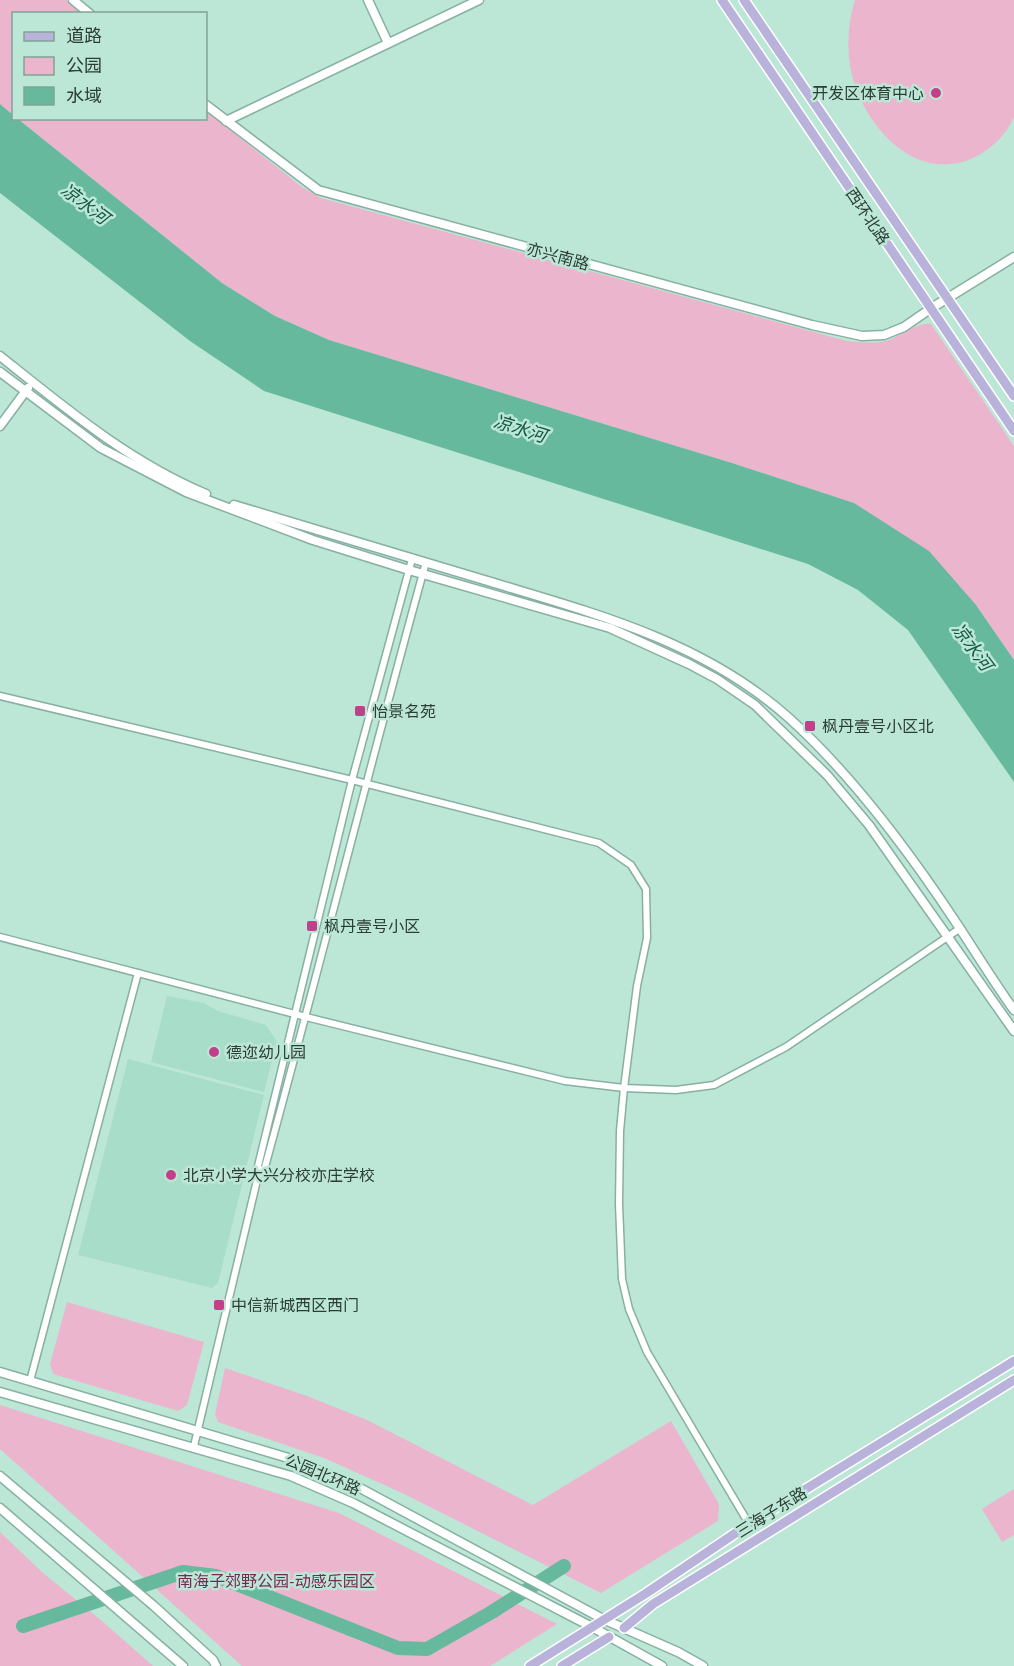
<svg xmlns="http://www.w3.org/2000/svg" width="1014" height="1666" font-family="'PT Sans','Noto Sans SC',sans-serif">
	<rect width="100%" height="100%" fill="#bce7d6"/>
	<g fill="#a8ddc9">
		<polygon points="167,996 204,1003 218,1011 266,1025 277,1042 264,1092 151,1062"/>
		<polygon points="128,1059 264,1095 218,1283 212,1288 78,1255"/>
	</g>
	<g fill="#ebb5cd">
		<polygon points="0,0 66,0 83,13 14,14 13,115 0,104"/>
		<path d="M855,0H1014V117C1005,136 992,149 973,158C918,183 869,131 854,82C846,58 847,24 855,0Z"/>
		<path d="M206,111L302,187L321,198L847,341C860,342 873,344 886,341C900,337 919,321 931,324L1014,446V660L976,605L854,503L732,463L329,340L275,316L222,283L18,119L206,118Z"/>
		<polygon points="67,1302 204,1342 187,1405 178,1411 53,1374 50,1364"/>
		<polygon points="225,1368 307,1396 367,1420 533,1505 671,1421 719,1504 718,1521 601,1593 400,1492 324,1458 218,1422 215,1414"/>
		<polygon points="0,1405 339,1513 557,1624 490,1666 242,1666 0,1449"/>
		<polygon points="1014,1489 1014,1535 1002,1542 982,1509"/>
		<polygon points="0,1532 43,1573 102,1621 153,1666 0,1666"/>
	</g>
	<polygon fill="#67b99d" points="0,104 13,115 14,118 18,119 222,283 275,316 329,340 732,463 854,503 929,551 976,605 1014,660 1014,782 908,630 858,590 808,564 264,391 190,341 0,193"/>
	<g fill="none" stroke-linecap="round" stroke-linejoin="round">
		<polyline stroke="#67b99d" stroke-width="14" points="23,1626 183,1572 216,1576 398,1648 427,1649 492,1612 564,1566"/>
		<g stroke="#87b0a0" stroke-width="9">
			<g id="street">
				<polyline points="0,696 352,780 599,843 631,865 646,889 647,938 637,986 624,1088 620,1131 619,1204 622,1279 629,1309 647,1352 749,1524"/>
				<polyline points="0,937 306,1017 565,1081 624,1088 676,1090 714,1085 786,1047 959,929"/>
				<path d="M259,1175L265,1167C320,966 370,764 426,562"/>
				<polyline points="30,1381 138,973"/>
				<polyline points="194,1446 258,1176 258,1166 352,780 412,559"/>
			</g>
		</g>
		<g stroke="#87b0a0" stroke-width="11">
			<g id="secondary">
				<polyline points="73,0 90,14"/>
				<polyline points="368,0 388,43"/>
				<polyline points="206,105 318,190 812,325 862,336 884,335 904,327 930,309 1014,257"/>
				<polyline points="226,121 479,0"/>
				<path d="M0,356C65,408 128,461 206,494"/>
				<polyline points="0,372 101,448 186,492 313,540 409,570 610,628 689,664 717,679 755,705 827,775 869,825 1014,1031"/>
				<polyline points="0,426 28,388"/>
				<path d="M234,505C320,531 405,556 491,582C597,614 704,642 789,718C852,775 908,850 955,921C975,951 993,981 1014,1010"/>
				<polyline points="0,1372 295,1460 360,1488 603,1619 678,1652 703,1666"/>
				<polyline points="0,1392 291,1476 353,1503 592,1627 662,1666"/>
				<polyline points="0,1476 154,1606 213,1660 216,1666"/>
				<polyline points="0,1508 183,1666"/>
			</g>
		</g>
		<g stroke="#fff" stroke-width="12">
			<g id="primary">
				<polyline points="722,0 1014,431"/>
				<polyline points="744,0 1014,396"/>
				<polyline points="624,1628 653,1604 1014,1380"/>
				<polyline points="530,1666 645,1594 749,1524 1014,1361"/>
				<polyline points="562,1666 609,1637"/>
			</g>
		</g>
		<use href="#street" stroke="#fff" stroke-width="6"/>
		<use href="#secondary" stroke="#fff" stroke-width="8"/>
		<use href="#primary" stroke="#b9b3dc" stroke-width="9"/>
	</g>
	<g fill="#c24089" stroke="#bce7d6" stroke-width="2">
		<circle cx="936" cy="93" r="6"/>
		<rect x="354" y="705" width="12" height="12" rx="3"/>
		<rect x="804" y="720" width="12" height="12" rx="3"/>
		<rect x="306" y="920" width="12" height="12" rx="3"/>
		<circle cx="214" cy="1052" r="6"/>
		<circle cx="171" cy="1175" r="6"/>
		<rect x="213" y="1299" width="12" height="12" rx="3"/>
	</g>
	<g text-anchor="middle" stroke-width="5" stroke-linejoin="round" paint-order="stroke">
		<g font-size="16" fill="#2c3d37" stroke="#bce7d6" text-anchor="start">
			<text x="924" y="99" text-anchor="end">开发区体育中心</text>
			<text x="372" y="717">怡景名苑</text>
			<text x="822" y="732">枫丹壹号小区北</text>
			<text x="324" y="932">枫丹壹号小区</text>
			<text x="226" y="1058">德迩幼儿园</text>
			<text x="183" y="1181">北京小学大兴分校亦庄学校</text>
			<text x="231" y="1311">中信新城西区西门</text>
		</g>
		<g font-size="16" fill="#2c3d37" stroke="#bce7d6">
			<text transform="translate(868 216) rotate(56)" y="6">西环北路</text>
			<text transform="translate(558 256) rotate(15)" y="6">亦兴南路</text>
			<text transform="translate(323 1474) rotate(23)" y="6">公园北环路</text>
			<text transform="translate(771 1512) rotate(-32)" y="6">三海子东路</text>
		</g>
		<g font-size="16" fill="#782854" stroke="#bce7d6">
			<text x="276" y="1587">南海子郊野公园-动感乐园区</text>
		</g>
		<g font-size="18" font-style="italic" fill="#145744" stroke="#bce7d6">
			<text transform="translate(85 204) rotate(37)" y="6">凉水河</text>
			<text transform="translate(520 429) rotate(17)" y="6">凉水河</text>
			<text transform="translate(972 647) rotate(53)" y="6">凉水河</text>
		</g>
	</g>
	<rect x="12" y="12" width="195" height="108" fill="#bce7d6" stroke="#82a396" stroke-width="1.5"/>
	<rect x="24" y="32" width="30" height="9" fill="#b9b3dc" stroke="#82a396" stroke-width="1.5"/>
	<text x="66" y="42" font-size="18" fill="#2c3d37">道路</text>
	<rect x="24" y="57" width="30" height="18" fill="#ebb5cd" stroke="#82a396" stroke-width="1.5"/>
	<text x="66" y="72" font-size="18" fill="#2c3d37">公园</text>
	<rect x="24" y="87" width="30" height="18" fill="#67b99d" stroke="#82a396" stroke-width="1.5"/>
	<text x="66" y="102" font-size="18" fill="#2c3d37">水域</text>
</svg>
